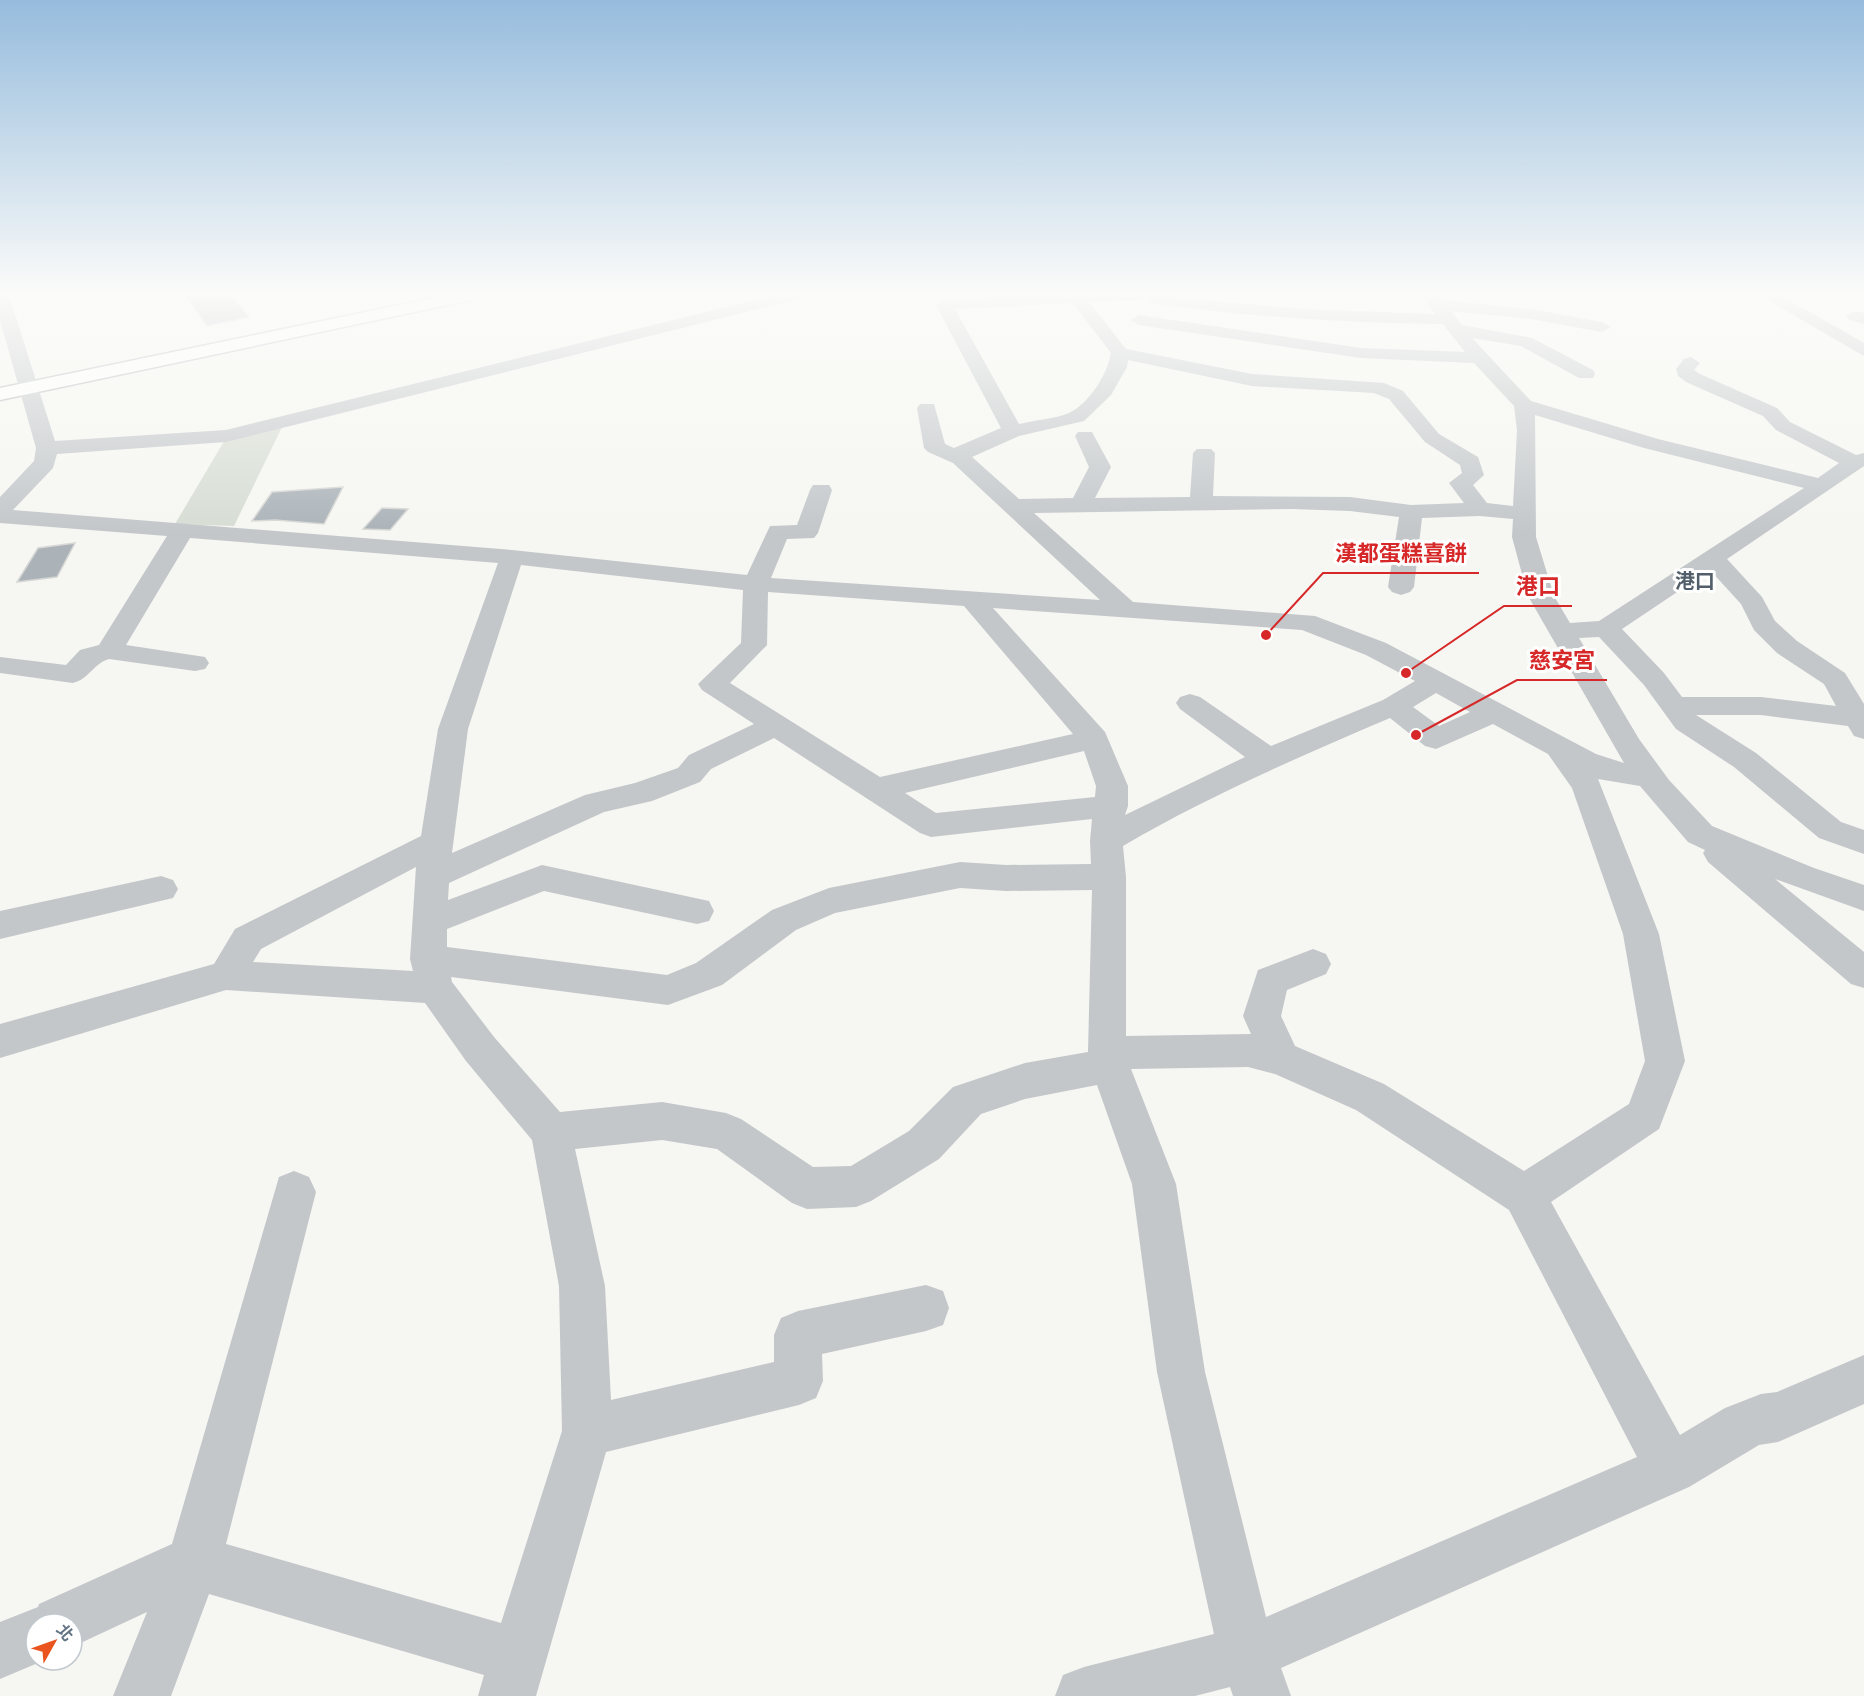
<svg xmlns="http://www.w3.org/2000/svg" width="1864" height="1696" font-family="Rubik,'Noto Sans TC',sans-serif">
	<rect width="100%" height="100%" fill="#f6f6f2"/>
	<polygon fill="#d6ddd3" points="283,425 234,526 175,524 226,438"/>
	<g fill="#abb3b9" stroke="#d7d7d5" stroke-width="1.5">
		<polygon points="185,295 232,295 249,317 207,326"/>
		<polygon points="343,487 324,524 275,520 252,521 272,492"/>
		<polygon points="382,508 408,509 390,530 363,529"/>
		<polygon points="75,543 57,577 17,582 38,548"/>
	</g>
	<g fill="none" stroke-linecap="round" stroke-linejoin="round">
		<g stroke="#b6babe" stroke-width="3">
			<polygon id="major" points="447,295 479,295 471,300 0,400 0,388"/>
		</g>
		<g fill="#c3c7ca" fill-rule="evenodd">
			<path d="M0,295H9L55,441L226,430L775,295H804L802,298L226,442L57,454L53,468L13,510L512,550L747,575L770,526L797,525L810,490L813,485H829L832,490L818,533L814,538L787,539L771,578L1100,600L953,463L928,452L924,448L917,408L920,404H934L945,444L954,448L1001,428L936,305L944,300L1039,295H1146L1138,300L1089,302L1126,349L1252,374L1384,383L1403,391L1439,434L1478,457L1484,475L1473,485L1487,503L1513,506L1517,430L1514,406L1474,363L1361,358L1139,325L1130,320L1139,315L1361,348L1465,352L1443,324C1347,323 1252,317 1157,304L1151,303L1147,295L1302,309L1435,314L1421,295H1438L1442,300L1531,309L1602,322L1611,327L1602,332L1531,319L1451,311L1462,325L1532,338L1593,370L1595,374L1593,378H1579L1521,346L1472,338L1531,401L1658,439L1818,478L1839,463L1776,430L1763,416L1686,382L1678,376L1676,369L1684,359L1691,357L1700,363L1694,370L1700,374L1777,408L1790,422L1856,455L1864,453V466L1727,559L1762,597L1775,621L1797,641L1845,673L1864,704V739L1854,736L1848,726L1761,715H1696L1756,753L1841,822L1864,830V854L1819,838L1734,767L1676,729L1644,685L1599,637L1579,638L1639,739L1669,780L1712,826L1814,868L1864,885V911L1775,879L1864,952V988L1851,984L1708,862L1703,853L1705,850L1688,842L1640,786L1598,779L1659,934L1685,1061L1659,1129L1551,1202L1680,1435L1725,1408L1761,1394L1777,1392L1864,1355V1404L1778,1442L1759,1445L1689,1487L1281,1668L1291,1696H1233L1230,1687L1195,1696H1055L1063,1675L1084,1667L1214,1634L1157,1372L1132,1184L1097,1085L1025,1099L981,1114L939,1159L871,1201L856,1207L807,1209L792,1203L717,1149L662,1140L575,1149L605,1286L611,1400L774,1362V1335L781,1318L798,1311L926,1285L943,1291L949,1308L943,1325L926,1331L822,1354L823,1381L816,1398L799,1405L606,1452L536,1696H478L484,1675L209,1594L171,1696H113L147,1612L72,1647V1624H36V1660H45L0,1679V1622L38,1607L39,1604L172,1544L279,1177L294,1171L309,1177L316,1192L226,1544L501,1623L562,1431L559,1286L532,1140L466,1061L425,1003L226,990L0,1058V1024L214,964L235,929L421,836L438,729L498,563L190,538L126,645L205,657L209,663L205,669L195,671L109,659C94,663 89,679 73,683L0,673V657L66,665L80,650L99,645L167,536L0,523V497L34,461L36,448L0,320ZM1073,303L1111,353C1108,373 1089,404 1069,413C1055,419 1035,420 1019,424L955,309ZM1128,360L1252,386L1374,393L1389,399L1425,442L1460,465L1462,473L1449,483L1464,503L1411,505L1350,497L1213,496L1215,453L1211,449H1197L1193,453L1190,497L1095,498L1111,467L1092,432H1078L1075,436L1089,467L1073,498L1019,499L972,457L1019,436L1084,421L1111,395L1127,367ZM1535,415L1644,448L1804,488L1599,621L1570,623L1554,596L1536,537ZM1292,509L1350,511L1399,517L1388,587L1392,592L1401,595L1410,592L1414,587L1422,518L1480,516L1513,519L1512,537L1528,596L1624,763L1596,754L1386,643L1315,616L1133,602L1034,513ZM521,565L743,590L741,643L698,684L702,690L754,724L689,755L678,768L635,783L585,795L452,853L468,729ZM1710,570L1741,604L1754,630L1777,653L1824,684L1836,706L1761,697H1682L1664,673L1622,629ZM768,592L964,606L1073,734L880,777L730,683L767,645ZM993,608L1302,630L1366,655L1415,681L1383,700L1271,746L1200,697L1190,694L1180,697L1176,703L1180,709L1245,757L1125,815L1128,806V786L1105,732ZM1436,693L1470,712L1439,726L1413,707ZM1390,718L1425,746L1436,749L1493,724L1548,754L1572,788L1623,934L1645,1061L1629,1104L1524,1171L1384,1084L1295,1046L1281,1016L1287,990L1326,974L1331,964L1326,954L1313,949L1258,970L1243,1016L1251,1034L1126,1036V877L1123,846C1208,796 1299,757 1390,718ZM774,738L920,833L931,837L1092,819L1090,841L1091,864L1006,865L960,862L829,888L772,910L696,963L667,975L447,947V929L544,891L697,924L709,921L714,911L709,901L542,865L448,900L449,883L604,812L652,801L700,782L711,769ZM1084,751L1096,786L1095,797L936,813L905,793ZM416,867L410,959L413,971L253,962L261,949ZM960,888L1006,891L1092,890L1088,1052L1025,1063L953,1087L909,1131L851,1166L813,1167L741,1119L726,1113L662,1102L560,1112L494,1037L452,982L451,977L668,1005L722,985L796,930L835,913ZM1248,1067L1275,1074L1356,1110L1509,1210L1637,1457L1266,1617L1205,1372L1176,1184L1131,1069Z"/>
			<polygon points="1780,295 1864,343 1864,356 1761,296"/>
			<polygon points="1855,311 1864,313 1864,324 1849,320 1846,316"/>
			<polygon points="161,876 173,880 178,889 173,898 0,939 0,911"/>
		</g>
		<use href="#major" fill="#fff" fill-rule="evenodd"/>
	</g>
	<linearGradient id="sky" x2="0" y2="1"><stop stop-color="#96bcdd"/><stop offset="0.55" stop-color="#fbfbf9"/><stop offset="1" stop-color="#fbfbf9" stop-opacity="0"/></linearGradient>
	<rect width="1864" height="533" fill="url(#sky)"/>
	<g text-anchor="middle" stroke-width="6" stroke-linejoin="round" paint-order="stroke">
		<g font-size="20" font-weight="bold" fill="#525e69" stroke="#fff">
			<text x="1695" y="588">港口</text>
		</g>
	</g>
	<path fill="none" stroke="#d62828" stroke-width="2" d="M1266 635L1323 573H1479M1406 673L1504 606H1572M1416 735L1517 680H1607"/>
	<g fill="#d62828" stroke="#fff" stroke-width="2">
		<circle cx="1266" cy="635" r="6"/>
		<circle cx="1406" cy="673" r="6"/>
		<circle cx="1416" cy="735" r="6"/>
	</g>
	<g font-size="22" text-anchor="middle" font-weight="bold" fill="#d62828" stroke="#fff" stroke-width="6" stroke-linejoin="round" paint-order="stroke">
		<text x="1401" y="561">漢都蛋糕喜餅</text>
		<text x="1538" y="594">港口</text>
		<text x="1562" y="668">慈安宮</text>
	</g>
	<g transform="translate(54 1642) rotate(50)"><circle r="28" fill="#ffffff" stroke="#c1c8ce" stroke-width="1.5"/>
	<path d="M0-4.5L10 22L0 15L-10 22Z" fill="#ea541e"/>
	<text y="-9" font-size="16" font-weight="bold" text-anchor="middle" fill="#637584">北</text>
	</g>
</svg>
